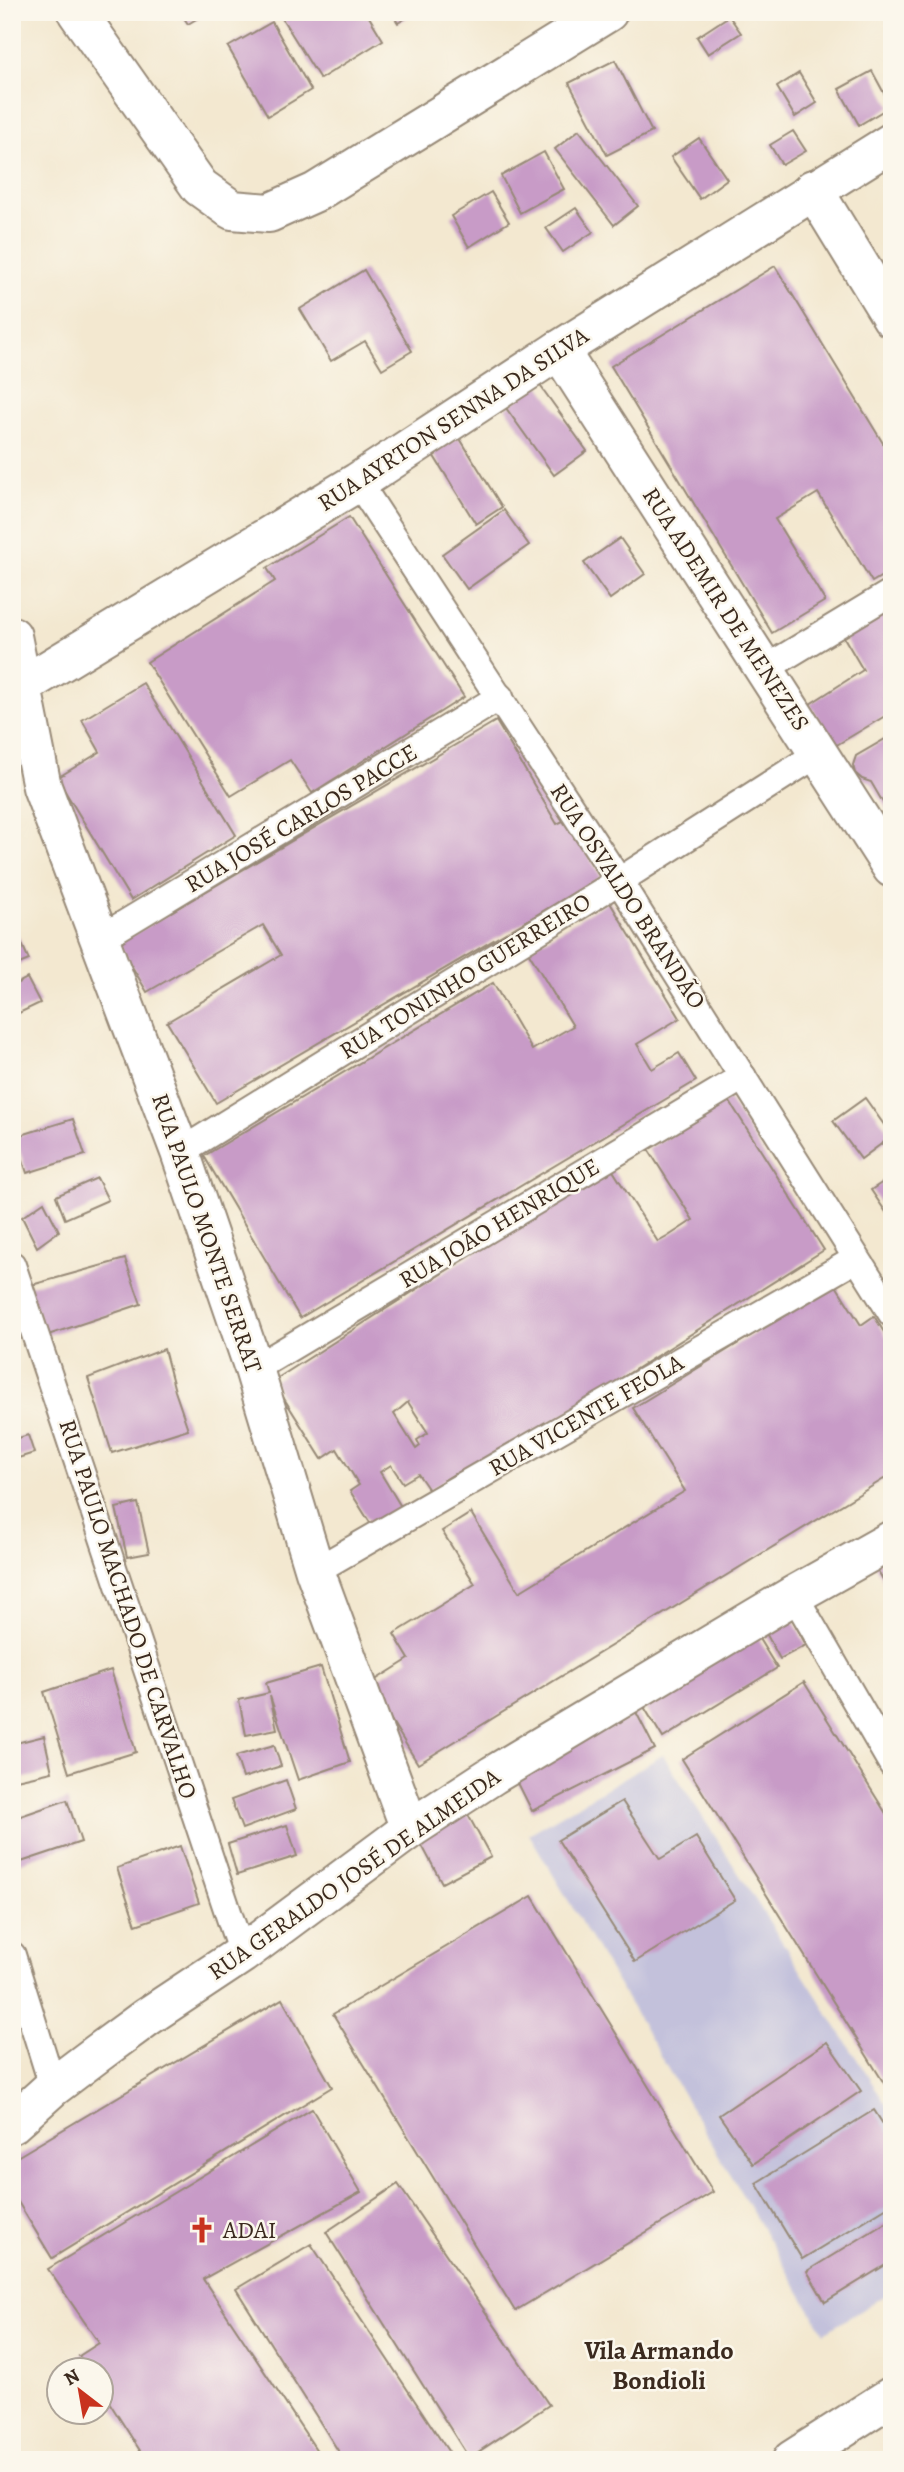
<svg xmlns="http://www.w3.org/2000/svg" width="904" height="2472" font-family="Alegreya,serif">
	<rect width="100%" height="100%" fill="#fbf7ec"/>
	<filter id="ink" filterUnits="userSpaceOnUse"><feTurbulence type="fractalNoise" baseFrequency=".0143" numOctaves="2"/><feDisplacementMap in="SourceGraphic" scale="14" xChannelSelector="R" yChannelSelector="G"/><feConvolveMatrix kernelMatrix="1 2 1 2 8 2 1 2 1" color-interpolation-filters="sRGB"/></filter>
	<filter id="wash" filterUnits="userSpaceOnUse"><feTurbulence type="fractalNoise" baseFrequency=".00686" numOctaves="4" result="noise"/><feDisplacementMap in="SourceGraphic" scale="28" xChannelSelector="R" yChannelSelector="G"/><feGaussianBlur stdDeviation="1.57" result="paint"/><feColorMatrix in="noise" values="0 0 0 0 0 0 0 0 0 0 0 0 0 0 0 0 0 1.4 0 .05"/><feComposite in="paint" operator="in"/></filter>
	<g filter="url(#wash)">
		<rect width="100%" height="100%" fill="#f3e8d0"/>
		<polygon fill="#c3c1db" points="663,1755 892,2114 892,2291 824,2333 529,1834"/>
		<g id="blocks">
			<g fill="#c89bc7" fill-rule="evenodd">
				<polygon points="180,12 208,12 188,24"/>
				<polygon points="278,12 366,12 383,40 320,79"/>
				<polygon points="391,12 416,12 398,23"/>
				<polygon points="729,16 741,33 708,54 697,37"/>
				<polygon points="272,22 311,90 268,116 228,47"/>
				<polygon points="615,60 652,132 607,155 569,83"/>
				<polygon points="872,71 891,106 859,125 839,89"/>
				<polygon points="799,73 817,103 795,117 777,87"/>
				<polygon points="579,130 638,206 614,225 555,149"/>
				<polygon points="793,131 806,151 782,165 770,145"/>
				<polygon points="699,138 727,179 700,199 671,157"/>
				<polygon points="544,152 564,189 520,213 501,176"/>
				<polygon points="491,192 509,222 469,247 451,216"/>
				<polygon points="576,208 593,232 563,252 546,228"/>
				<polygon points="775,266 892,458 892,570 872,582 818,493 775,519 825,601 772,633 611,366"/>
				<polygon points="364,270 412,351 382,369 365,341 331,361 300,309"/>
				<polygon points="539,384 587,451 554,475 506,408"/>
				<polygon points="459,437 502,507 476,524 432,453"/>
				<polygon points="504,510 529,545 467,589 442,554"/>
				<polygon points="349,517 464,697 312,793 290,760 231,796 147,662 275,581 267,568"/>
				<polygon points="620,538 645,574 610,599 584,563"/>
				<polygon points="887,606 892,614 892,716 890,713 835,746 810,704 863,670 842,634"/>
				<polygon points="143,683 236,835 131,900 57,778 100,752 82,720"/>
				<polygon points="496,721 557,824 567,819 601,877 216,1103 167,1022 281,955 263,925 147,992 118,943"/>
				<polygon points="892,735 892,818 871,782 862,779 855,773 853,765 856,756"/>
				<polygon points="609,901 680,1018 637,1044 652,1069 679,1053 696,1081 300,1318 204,1156 493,983 532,1050 573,1026 527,950"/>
				<polygon points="12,921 29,960 12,967"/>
				<polygon points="27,978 40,1003 17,1014 12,1005 12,986"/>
				<polygon points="865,1098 892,1136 861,1159 833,1121"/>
				<path d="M728,1099L824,1250L459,1481L454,1474L429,1490L418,1474L403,1483L391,1465L380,1472L403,1510L374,1529L350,1491L359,1485L337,1449L322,1459L273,1381L610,1166L658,1242L667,1237L693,1220L648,1149ZM408,1402L428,1433L417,1440L420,1446L416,1449L394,1414Z"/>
				<polygon points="73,1119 85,1155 27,1173 15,1137"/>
				<polygon points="892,1176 892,1221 871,1190"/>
				<polygon points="97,1178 108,1200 65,1219 56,1196"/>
				<polygon points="44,1202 59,1231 37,1247 22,1217"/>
				<polygon points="125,1259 141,1304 45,1336 28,1286"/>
				<polygon points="835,1284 861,1325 874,1316 892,1345 892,1474 418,1764 369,1684 409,1659 394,1634 475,1584 442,1531 471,1513 519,1592 685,1491 633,1408"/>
				<polygon points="164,1349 175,1391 188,1429 112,1453 88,1378"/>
				<polygon points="28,1435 34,1453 12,1460 12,1440"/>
				<polygon points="138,1503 149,1553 127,1557 116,1508"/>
				<polygon points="892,1553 892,1595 874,1564"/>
				<polygon points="787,1609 806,1645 780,1659 761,1624"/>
				<polygon points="751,1626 777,1668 663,1738 638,1697"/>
				<polygon points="321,1667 350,1762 298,1780 270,1696 277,1729 246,1735 239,1700 269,1693 266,1683"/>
				<polygon points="111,1670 136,1752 69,1773 44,1692"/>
				<polygon points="804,1682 892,1823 892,2096 682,1759"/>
				<polygon points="635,1710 655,1749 532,1811 513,1773"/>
				<polygon points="44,1736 52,1772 12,1781 12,1744"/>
				<polygon points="274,1745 281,1766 243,1778 236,1756"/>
				<polygon points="286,1780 296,1809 242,1829 231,1800"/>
				<polygon points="67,1800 81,1842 12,1865 12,1819"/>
				<polygon points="622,1801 660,1859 696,1837 735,1900 635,1962 558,1840"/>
				<polygon points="467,1813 491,1857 442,1883 418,1838"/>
				<polygon points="287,1825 297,1856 237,1875 228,1844"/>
				<polygon points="180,1846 199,1903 136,1925 117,1868"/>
				<polygon points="532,1896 713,2192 515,2311 333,2014"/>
				<polygon points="282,1999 332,2087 52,2258 12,2192 12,2160"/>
				<polygon points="827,2042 861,2091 753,2164 719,2115"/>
				<polygon points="312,2109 361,2192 203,2279 323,2460 146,2460 102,2391 102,2370 89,2370 79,2356 99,2343 48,2269"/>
				<polygon points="874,2110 892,2138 892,2204 802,2259 756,2183"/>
				<polygon points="398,2184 549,2405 469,2458 326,2232"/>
				<polygon points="892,2219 892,2261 825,2302 807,2271"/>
				<polygon points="311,2244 454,2460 344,2460 236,2289"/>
			</g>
		</g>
	</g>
	<g filter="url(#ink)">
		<use href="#blocks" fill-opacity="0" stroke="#978977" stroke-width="2"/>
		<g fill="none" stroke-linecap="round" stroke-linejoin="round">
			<g stroke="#978977" stroke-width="30">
				<g id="service">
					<polyline points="358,482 619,881 892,1314"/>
					<polyline points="763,670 892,592"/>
					<polyline points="101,938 500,697"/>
					<polyline points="180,1152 619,881 819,753"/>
					<polyline points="12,1265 242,1954"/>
					<polyline points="254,1369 743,1077"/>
					<polyline points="315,1571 856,1259"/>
					<polyline points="794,1595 892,1764"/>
					<polyline points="12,1955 53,2087"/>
				</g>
			</g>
			<g stroke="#978977" stroke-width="42">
				<g id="minor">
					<polyline points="77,12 200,187 232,210 269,213 316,192 608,12"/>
					<polyline points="813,189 892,318"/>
					<polyline points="559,350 892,868"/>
					<polyline points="12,636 42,787 180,1152 254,1369 315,1571 410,1829"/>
					<polyline points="12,692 358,482 559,350 892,142"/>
					<polyline points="12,2124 53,2087 98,2053 147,2017 242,1954 410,1829 493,1775 794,1595 892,1540"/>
				</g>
			</g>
			<g stroke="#978977" stroke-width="42">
				<polyline id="tertiary" points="792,2460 892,2396"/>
			</g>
			<use href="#service" stroke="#fff" stroke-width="26"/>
			<use href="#minor" stroke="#fff" stroke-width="38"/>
			<use href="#tertiary" stroke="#fff" stroke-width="38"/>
		</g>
	</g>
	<defs>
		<g id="church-bare" transform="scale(2.1)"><path d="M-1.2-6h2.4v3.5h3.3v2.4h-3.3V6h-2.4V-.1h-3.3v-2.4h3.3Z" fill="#c8321e" stroke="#fbf7ec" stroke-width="2.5" paint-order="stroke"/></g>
	</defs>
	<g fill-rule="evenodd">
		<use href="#church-bare" x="202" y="2230"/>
	</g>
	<g text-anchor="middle" stroke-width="5" stroke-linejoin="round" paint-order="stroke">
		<g font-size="24" fill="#3b2a1e" stroke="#fbf7ec">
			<text transform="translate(453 419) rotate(-33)" y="8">RUA AYRTON SENNA DA SILVA</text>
			<text transform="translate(726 609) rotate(57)" y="8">RUA ADEMIR DE MENEZES</text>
			<text transform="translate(301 818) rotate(-31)" y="8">RUA JOSÉ CARLOS PACCE</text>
			<text transform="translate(628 896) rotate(57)" y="8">RUA OSVALDO BRANDÃO</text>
			<text transform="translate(465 976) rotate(-32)" y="8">RUA TONINHO GUERREIRO</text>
			<text transform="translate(499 1223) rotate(-31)" y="8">RUA JOÃO HENRIQUE</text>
			<text transform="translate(207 1233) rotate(71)" y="8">RUA PAULO MONTE SERRAT</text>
			<text transform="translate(586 1415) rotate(-30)" y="8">RUA VICENTE FEOLA</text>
			<text transform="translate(128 1609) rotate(72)" y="8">RUA PAULO MACHADO DE CARVALHO</text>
			<text transform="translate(354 1874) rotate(-35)" y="8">RUA GERALDO JOSÉ DE ALMEIDA</text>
		</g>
		<g font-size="24" fill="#3b2a1e" stroke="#fbf7ec" text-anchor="start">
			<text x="223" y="2238">ADAI</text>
		</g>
		<g font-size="26" font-weight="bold" fill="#3b2a1e" stroke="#fbf7ec">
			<text x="659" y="2359">Vila Armando<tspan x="659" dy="30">Bondioli</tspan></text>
		</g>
	</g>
	<rect width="904" height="2472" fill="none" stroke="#fbf7ec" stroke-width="42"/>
	<g transform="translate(80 2391) rotate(329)"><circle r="33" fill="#fbf7ec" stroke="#aea59a" stroke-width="2"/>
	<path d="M0-5L12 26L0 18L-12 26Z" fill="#c8321e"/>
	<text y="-10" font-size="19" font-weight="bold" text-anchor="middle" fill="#3b2a1e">N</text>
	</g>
</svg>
